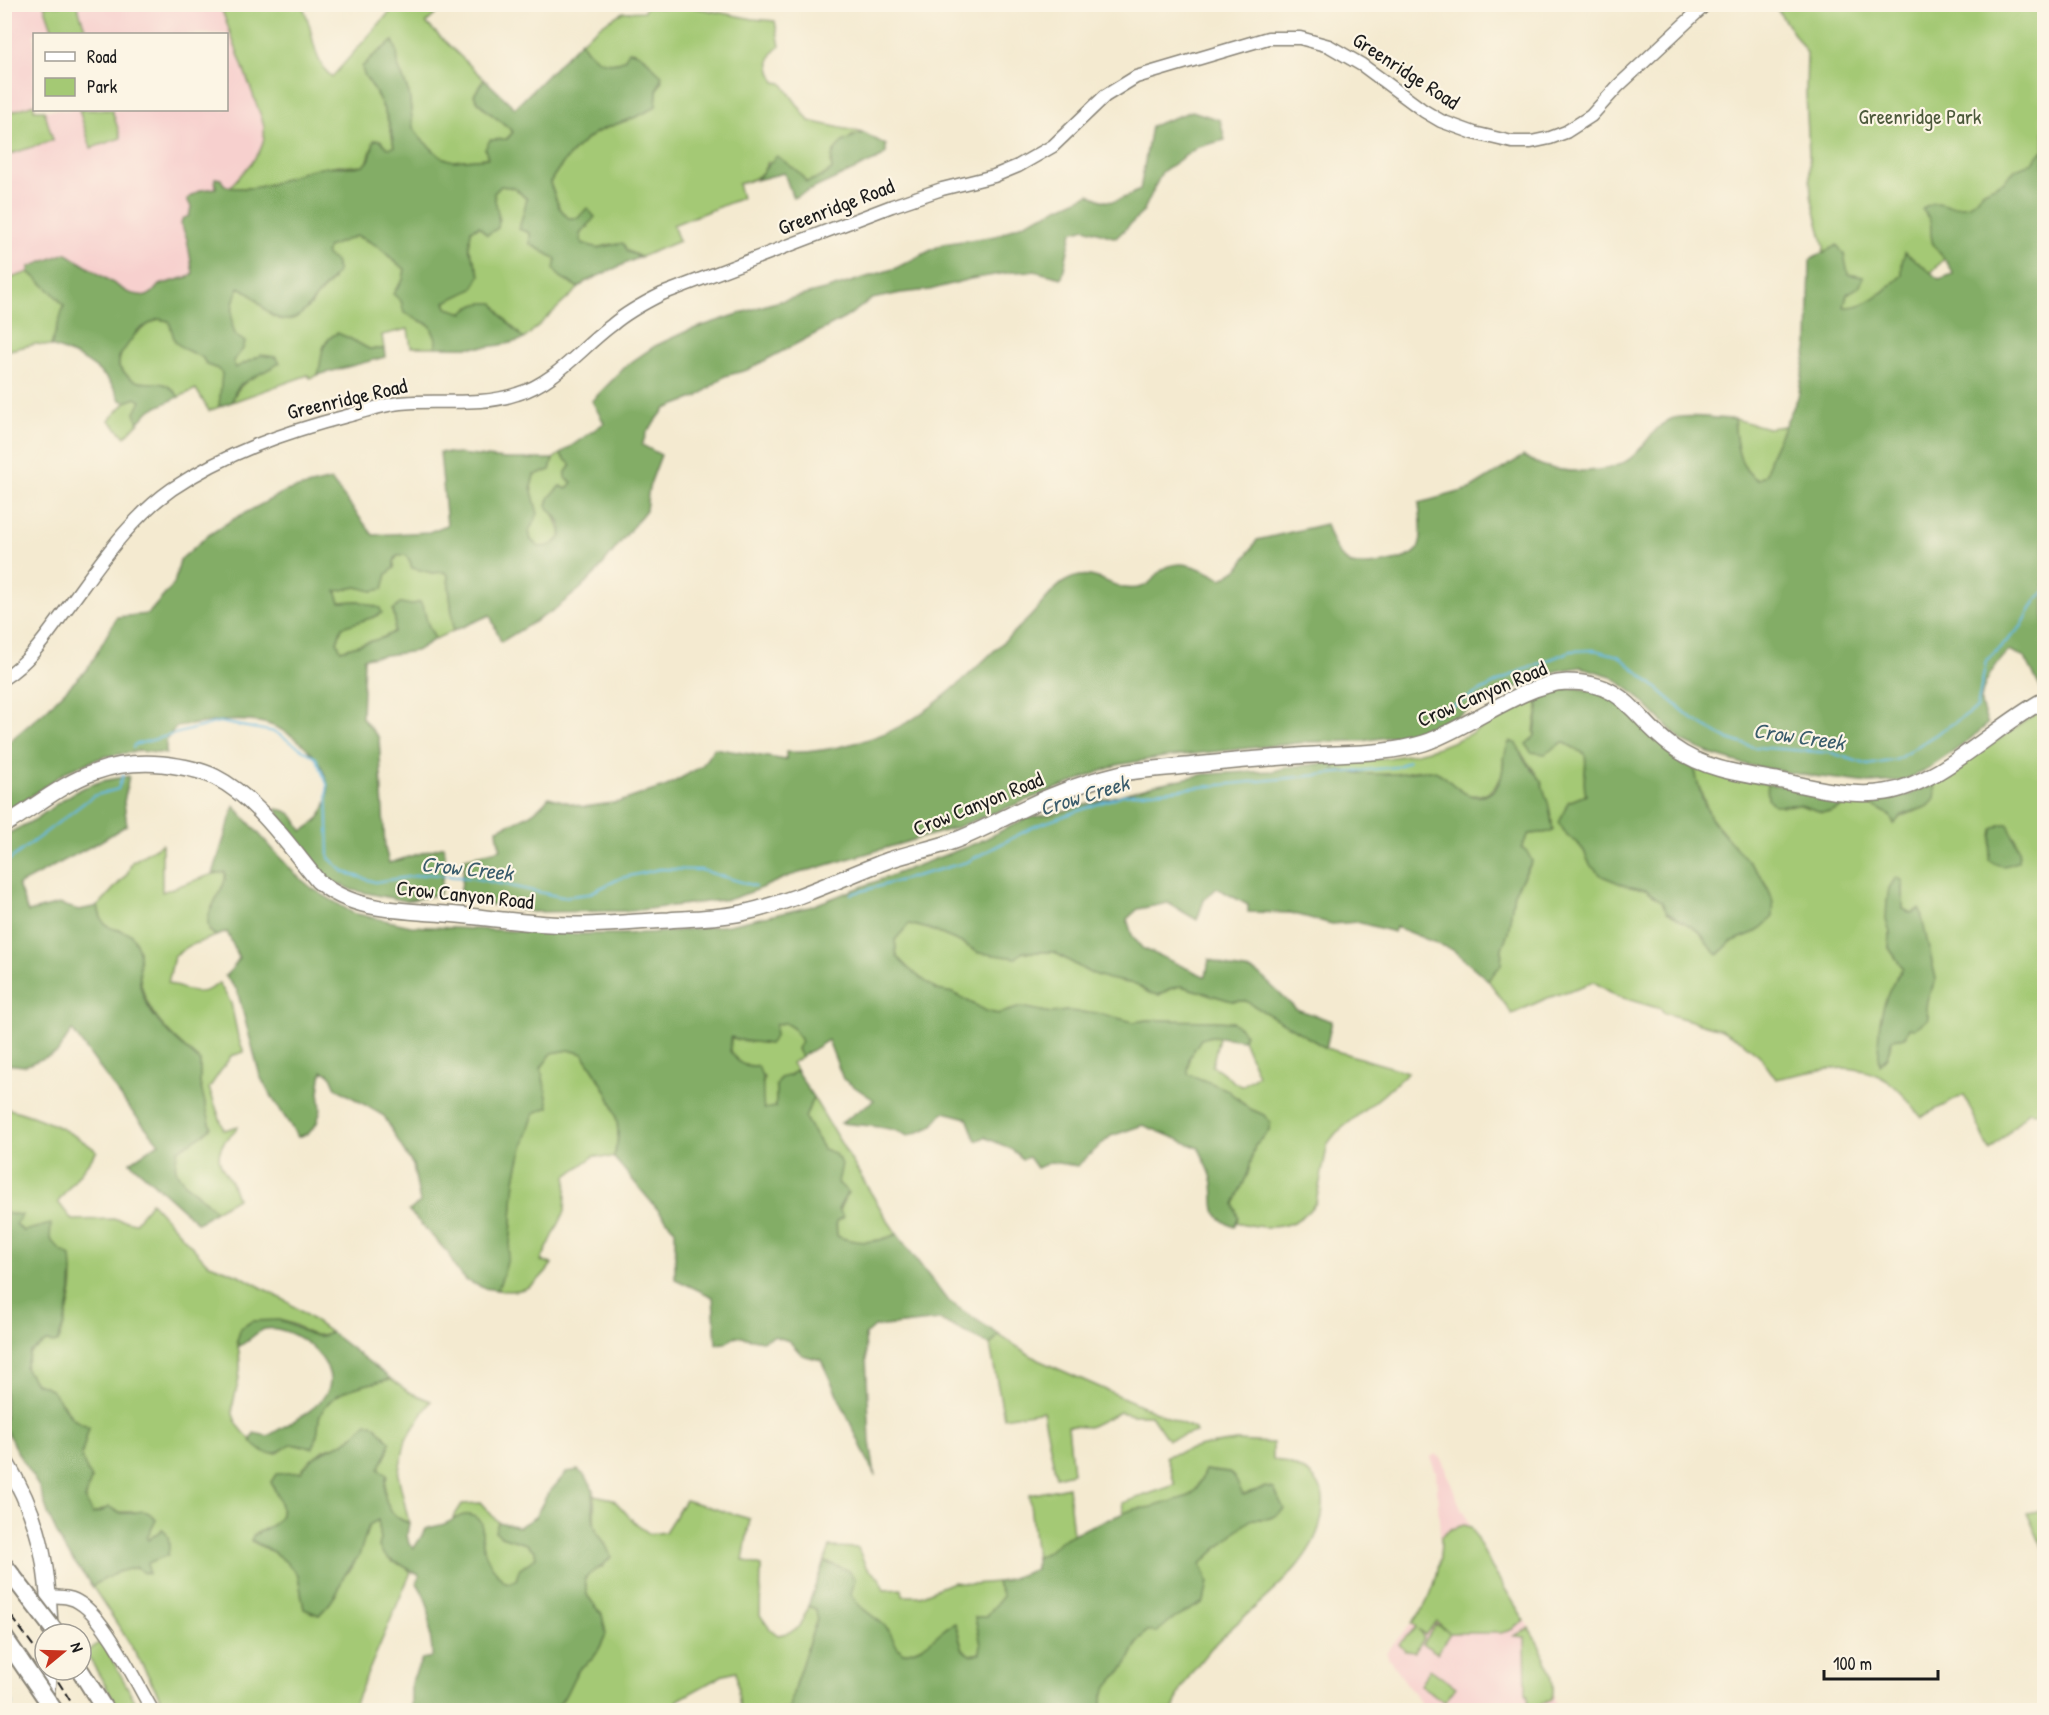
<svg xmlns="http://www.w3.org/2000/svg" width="2049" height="1715" font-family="'Patrick Hand',sans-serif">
	<rect width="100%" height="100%" fill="#fcf5e5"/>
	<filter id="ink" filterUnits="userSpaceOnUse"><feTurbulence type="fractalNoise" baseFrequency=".0167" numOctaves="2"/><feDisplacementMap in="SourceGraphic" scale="12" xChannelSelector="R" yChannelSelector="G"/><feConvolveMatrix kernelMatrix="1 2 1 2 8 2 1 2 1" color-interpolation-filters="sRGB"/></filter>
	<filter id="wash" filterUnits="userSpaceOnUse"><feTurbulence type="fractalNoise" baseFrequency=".008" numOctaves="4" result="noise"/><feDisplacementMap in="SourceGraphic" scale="24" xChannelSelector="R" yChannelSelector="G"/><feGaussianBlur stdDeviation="1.35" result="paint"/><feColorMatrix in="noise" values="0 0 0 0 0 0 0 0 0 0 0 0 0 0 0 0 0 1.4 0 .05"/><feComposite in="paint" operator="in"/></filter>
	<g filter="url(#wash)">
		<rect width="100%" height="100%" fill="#f4ead0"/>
		<g fill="#f7d0ce" fill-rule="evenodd">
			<path d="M5,5H220L262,119L266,135L264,144L198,276L143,297L5,280ZM34,34H226V110H34Z"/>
			<polygon points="1435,1454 1441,1459 1444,1465 1458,1501 1462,1511 1464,1511 1476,1540 1540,1645 1552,1684 1556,1710 1426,1710 1388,1658 1387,1652 1389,1648 1416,1619 1436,1584 1441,1550 1436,1472 1430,1458"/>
		</g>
		<g fill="#a4c974" stroke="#607248" stroke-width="1.5" fill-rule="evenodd">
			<polygon points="44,5 77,5 87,34 54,34"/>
			<path d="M220,5H302C315,29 310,59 332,77L396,5H446L426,23L484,79L474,95C481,111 501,119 513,132L488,158L453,161L441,157L420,138L413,128L409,93L398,66L397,51L393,41L373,56L362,67C364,77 369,80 373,88C384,106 391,126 394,147L388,149L380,140L372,148L367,163L360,166L338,165L308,171L260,188H229C248,165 272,150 262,119Z"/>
			<path d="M671,5H681L753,19L775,21L780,46C765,56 769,68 775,82L782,83L809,121L864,133L852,136L831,162L832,170L821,177L806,182C795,166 787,162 768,162C761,178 754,180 738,184L742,198L673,225L679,241L641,257L612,244L597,248L582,243L580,234L589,226L578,218H568L559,207L550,183C558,166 583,138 601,130C620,122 640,118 656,106L657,91L662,80L645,57C615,62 599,73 581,41L604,23L623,12L644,11L646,7L670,8Z"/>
			<polygon points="1774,5 2044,5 2044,154 1927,277 1852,324 1821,272 1824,246 1811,196 1806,93 1807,53"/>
			<polygon points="34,104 34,110 44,110 53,140 5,156 5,114"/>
			<polygon points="79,110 112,110 121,138 91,148"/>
			<polygon points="501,186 515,188 527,200 519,229 530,233 530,244 557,259 559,276 579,288 524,339 502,316 494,304 470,307 463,313 447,308 445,301 457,295 480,275 469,248 471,230 500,220 496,207 494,193"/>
			<path d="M356,236L381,247L391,259L405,269L403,280L395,290L413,318L430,325L436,339V347H411L408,329L382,335L384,349H369L347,337L323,360L318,375L310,378L308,375L232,402C239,378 260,376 279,363L245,364L235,369L233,361L243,349C229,326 227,311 239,287L252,294L273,317L311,305L316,297L333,280L335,261L326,255L328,247Z"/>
			<polygon points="29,272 55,295 64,306 51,346 36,344 5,351 5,280"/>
			<path d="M158,319L169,321L186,350L202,357L207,365L216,368L223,373L219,407L209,411L196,389L179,397C161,372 147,390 130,378C126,375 122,371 119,367C118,344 139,329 158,319Z"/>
			<polygon points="136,398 142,401 135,413 138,423 125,437 109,420 126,402"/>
			<path d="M1734,419L1768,428L1785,426L1770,457L1766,474L1758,480C1737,469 1736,441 1734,419Z"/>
			<path d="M560,454L571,465L566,472L573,482L567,489L560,486L549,498C551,515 559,519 561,537L551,546L539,547L531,540L529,531L537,514L531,487L534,475L550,470L553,459Z"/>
			<path d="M406,555L410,561L412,568L432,573L444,572L448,575C449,594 453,612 453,631L435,639L427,622L424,609L401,603L393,610L395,620L394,632L382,638L341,650L337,643L342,627L374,617L359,601L340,602L336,591L357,587L372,591L384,582L387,574L394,568V561L397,556Z"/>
			<path d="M1536,696C1542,715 1531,723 1535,736C1536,742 1542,748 1545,753L1562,741L1585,754C1588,770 1581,779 1586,795L1568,802L1567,836L1576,841L1584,851L1590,865L1626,886L1646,890L1662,902L1668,912L1700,932L1707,944L1731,942L1758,931L1764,883L1711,818L1697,781L1694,765L1767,784L1782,806L1800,805L1822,812H1830L1848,804L1868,803L1890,815L1894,823L1900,817L1929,806L1936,790L1934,784L2044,708V1113L2029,1111L1990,1151L1964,1095L1921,1117C1912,1106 1904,1094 1893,1085C1856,1057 1817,1071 1776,1079L1759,1055L1741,1041L1720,1029L1664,1013L1661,1009L1617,996L1594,982L1545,999L1512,1014L1488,980L1501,965L1502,948L1508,933L1514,893L1532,862L1521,848L1529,834L1551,832L1553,830C1550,809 1545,786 1533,769C1526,760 1521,755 1517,744L1503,758C1504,773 1502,780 1491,790C1487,795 1484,794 1478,795C1455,797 1448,773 1431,770C1419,768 1405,774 1394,775C1373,776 1354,773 1333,769L1337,762C1371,760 1405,758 1438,747C1473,736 1504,714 1536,696ZM2015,837L2019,850L2018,860L1989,859L1992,846ZM1903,881V909L1911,913L1919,909L1936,979L1927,1000L1922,1022L1914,1029L1909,1028L1905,1037L1892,1039L1889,1051L1896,977L1903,968L1889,948L1890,933Z"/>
			<path d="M162,844V892L213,874L225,872L226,879L214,903L209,931L216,936L189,946L174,956L168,983C190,991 199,999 219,983L231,1003L238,1037L244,1052L231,1056L209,1088L224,1130L238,1126C235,1135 227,1136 223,1144C214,1159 222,1167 230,1180C233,1185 234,1192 237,1198L215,1211C206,1198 178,1182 176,1169C174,1164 177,1156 178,1150L211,1127L200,1084V1061C162,1028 135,1005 139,950L120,930L109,928L101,920L98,906L127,874L132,862Z"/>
			<path d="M909,924L929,929L962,943L979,953L1054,952L1088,972L1122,982L1136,984L1149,993L1159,995L1170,989L1180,986L1232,1001H1246L1326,1048L1408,1072L1383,1095L1336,1133L1328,1143L1316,1202C1295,1232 1266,1230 1236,1222L1238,1218L1234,1204L1248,1173L1255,1145L1269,1131L1264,1115L1248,1108L1238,1098L1188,1074L1189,1058L1200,1039L1211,1036L1219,1038L1212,1066C1227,1072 1227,1081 1242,1086L1258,1075L1243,1040L1245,1033L1233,1022L1215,1021L1148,1020L1133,1022L1102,1014L1067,1011L1051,1013L1022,1007L998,1014L986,1011L953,993L937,990L909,969L897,957L895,940Z"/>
			<path d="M785,1023L793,1028L801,1041L797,1049L801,1057L792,1063L796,1070L776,1086V1107L764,1110L761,1094L764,1077L739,1064L730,1051L731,1037C743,1043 755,1041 769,1044L776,1024Z"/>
			<path d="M569,1050L583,1054C598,1077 619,1105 618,1135C618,1142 615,1150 614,1158L594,1156L567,1176L565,1211L541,1261L552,1264C536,1286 525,1294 497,1290C515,1252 510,1221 515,1181C518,1158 527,1135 534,1113L549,1107L541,1068L552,1053Z"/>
			<path d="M813,1097L888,1221L897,1234C876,1243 859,1245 837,1236C835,1218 839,1208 848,1193L838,1183L839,1176L834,1153L823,1149L805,1118Z"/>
			<path d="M5,1108C38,1116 70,1130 97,1151L58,1202L72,1220L116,1219L135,1223L151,1202L207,1263L239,1275L286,1301L330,1332C308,1343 302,1322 281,1321C272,1320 247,1336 237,1340C239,1349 240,1359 240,1368C238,1404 219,1409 251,1440C263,1452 261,1451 278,1453L291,1444L303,1447L317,1434C318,1428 318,1420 320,1415C332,1388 366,1385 391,1379L409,1392L431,1401L406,1439L398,1475L409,1523C386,1516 381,1496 387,1475L379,1469L388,1451L353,1435C345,1445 333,1445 322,1451C313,1457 307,1463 301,1472L292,1473L271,1482C286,1513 288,1520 254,1534L251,1541L273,1552L286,1562L298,1575L304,1609L319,1615L330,1603L338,1591L343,1577L352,1568L369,1525L378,1519L381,1539L379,1547L391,1561L404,1566L411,1572L355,1703L359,1710H213L218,1703L216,1700L186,1706L183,1710H166C145,1666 119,1626 92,1586L118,1571L137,1567L142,1572L148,1563L168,1555L162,1529L149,1540L147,1538L156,1520L136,1512H119L109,1507L92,1514L85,1499L91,1479L81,1457L89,1427L73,1419L62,1403L35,1383L25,1368L30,1352L46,1342L58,1343C63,1330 76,1287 72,1274C67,1256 52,1241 39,1228L23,1231L16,1224L22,1215L5,1213Z"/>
			<polygon points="999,1335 1038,1360 1195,1429 1196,1432 1168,1440 1151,1415 1133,1415 1120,1412 1089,1427 1068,1426 1073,1473 1056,1477 1043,1411 1004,1418 990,1345"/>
			<path d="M1236,1441L1273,1443V1459C1300,1467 1326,1475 1323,1508C1319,1567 1251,1605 1214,1645C1198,1663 1179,1687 1173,1710H1103C1096,1690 1118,1678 1127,1663C1134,1651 1137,1641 1147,1631H1157L1208,1582L1201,1564L1237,1530L1252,1519C1267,1520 1274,1520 1284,1508L1266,1487L1243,1495L1229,1473L1205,1470C1202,1476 1200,1483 1197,1488C1187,1506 1142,1506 1124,1514L1122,1503L1175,1485L1166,1456L1202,1446Z"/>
			<polygon points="1068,1487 1073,1534 1049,1551 1036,1558 1029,1495"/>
			<path d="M594,1495L613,1499L637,1525L650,1534L665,1532L685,1500L750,1519L743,1560L761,1566L760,1615L770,1629L778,1635C800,1631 801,1626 808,1606L816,1609L817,1618L796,1682L789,1710H740L736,1671L725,1674L678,1700L675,1710H550C567,1703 569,1681 580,1668C584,1665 589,1662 592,1659C599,1652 602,1642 606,1634L602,1615L587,1595L585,1579L591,1572L604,1566L605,1543C589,1526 596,1515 594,1495Z"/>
			<path d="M481,1503L498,1522L496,1531L501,1536L526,1544L535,1551L536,1558L519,1570L516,1580L509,1583L503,1581C486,1560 481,1550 481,1523L453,1518L462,1504Z"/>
			<polygon points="2044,1510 2044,1551 2027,1513"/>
			<path d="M1464,1525L1471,1527L1492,1568L1525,1621L1511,1630L1501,1633H1450L1437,1653L1423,1644L1436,1624L1449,1632L1436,1621L1425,1635L1418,1629L1424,1638L1415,1652L1405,1651L1399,1644L1416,1627L1412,1623C1434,1599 1441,1568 1441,1537L1451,1529Z"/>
			<path d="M830,1547L858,1548L866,1567L879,1578L884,1590L902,1589L903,1596H920L953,1582L972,1584L996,1582L1004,1596L985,1617L975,1618L981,1644L980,1653L971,1655L963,1650L957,1628L947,1627C935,1640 921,1650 903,1653L894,1645L888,1629L856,1603L833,1564L824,1562Z"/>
			<path d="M1529,1628C1539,1644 1560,1682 1551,1700L1529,1709L1528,1696L1526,1693L1525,1637L1514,1636Z"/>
			<polygon points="100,1642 104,1645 140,1710 120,1710 86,1653"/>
			<polygon points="1430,1669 1456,1687 1445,1702 1420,1685"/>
		</g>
		<g fill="#83ad66" stroke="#506441" stroke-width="1.5">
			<path d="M393,41L397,51L398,66L409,93L413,128L420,138L441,157L453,161L488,158L485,149L490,140L507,139L513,132C501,119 482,111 474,95L484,79L515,108L581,41C591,58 604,68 624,60L629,51C645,52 649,66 662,75L657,91L656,106C640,118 619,122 601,130C583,138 558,166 550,183L559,207L568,218H578L587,208L595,217L580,234L582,243L597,248L623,243L628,252L640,257L585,282L579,288L559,276L554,269L556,259L530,244V233L519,229L527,199L515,188L501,186L494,193C495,205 501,217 498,228L487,235L479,226L471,230L469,248L480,275L473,289L445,302L447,308L463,313C473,304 480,302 494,303L502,316L524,339C492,350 468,347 436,347V339L430,325L404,313L401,301L393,294L403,280L405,269C384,255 382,244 356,236L328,247L326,255L335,261L338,271C332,281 324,287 317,296C306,310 294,327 275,317C261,310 257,295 239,287C231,303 230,317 234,334L245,342L243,349L233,361L235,368L261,355L276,357L280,363L241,384L235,392L232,402L219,407L222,373L216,368L207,365L202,357L186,350L175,342L169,321L158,319L138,330L119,357V367C123,371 126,375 130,378C148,390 161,372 179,397L150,410L138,423L135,413L141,401L136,398L126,402L120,400C109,371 79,355 51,346L64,306L55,295L29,272V267L66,253L127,292L133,294L147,296L152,293L159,285L191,276L193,273L187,239L181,224L182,219L189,216L191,207L187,199L201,190L216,188L215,178L221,179C224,188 231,188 240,188C265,190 283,178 307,171C313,169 320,168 326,167C337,165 359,170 367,163C372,158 372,147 374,140H380L388,148L394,147C392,127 384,106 373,88C368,79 363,77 362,67L373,56Z"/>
			<path d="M1192,111L1220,120L1225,140L1198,147L1162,172L1143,212L1116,238L1085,228L1072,232L1062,278L1034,271L1013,272L970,279L930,290L901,293L872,299L845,318L747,370L725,376L697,397L665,409L647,432L642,445L661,455L649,487L646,510L597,572L580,589L554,610L501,642L490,615L453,631C453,612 449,594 448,575L444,572L432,573L412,568L410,561L406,555L397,556L394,561V568L387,574L383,589L372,591L357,587L336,591L340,602L359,601L380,608L382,613L374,617L342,627L337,642L341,650L382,638L394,632L395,620L393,610L401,603L411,605L420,602L424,609L427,622L435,639L416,651L364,658L362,718L379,738L385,848L389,863L444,846L445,862L440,894L406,901L352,890L326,878L295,842L276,809C292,810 295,817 302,831C307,828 314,824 317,820C350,780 302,733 264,723C238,717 203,723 176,727L166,740V754L139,751L103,757L67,771L5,814L4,746L46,710L89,667L117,617L148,614L174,584L180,560L207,536L232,520L286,491L331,480L373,535L429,532L447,525L440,452L506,459H553L550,470L534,475L531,487L538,514L529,531L531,540L539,547C554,547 567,538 559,522C557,516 550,511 547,506L549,498L560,486L567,489L572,482L565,478L566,472L571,465L560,454L604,423L592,401L627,365L655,346L687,331L769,304L828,289L896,268L943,244L996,236L1089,194C1113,208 1117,200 1140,190L1151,126Z"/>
			<path d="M864,133L886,145V153L882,157L793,198L784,173L756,180C764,172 768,163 777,156L801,174L806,182L821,177L832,170C828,147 845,138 864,133Z"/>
			<path d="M2044,149V688L2041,689L2025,658L2009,651C1996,664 1982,681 1981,701C1981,708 1985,717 1988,724L1963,745L1923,772L1901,781L1869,783L1797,774L1747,765L1713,755L1682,741L1635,694L1611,676L1581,667L1557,671L1529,681L1440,724L1407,734L1363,741L1308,742L1164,757L1117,765L955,828L789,876L754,891L731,899L631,911L532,912L477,902L460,896L465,858L501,849L498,839L497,829C519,820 534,816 549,797L584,807L619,802L667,786L702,766L714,748L786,760V752C825,754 883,739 916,717C956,691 990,653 1026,621C1038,610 1051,590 1064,582C1098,562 1112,596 1142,587C1152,584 1155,575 1162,570C1181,556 1204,570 1222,579L1239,568L1257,540L1326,524C1330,538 1336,555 1349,563C1360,569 1411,561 1418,549C1424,536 1420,516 1419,503L1470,489L1523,456C1530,459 1537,464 1544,466C1568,474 1614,474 1633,456C1646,445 1652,429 1669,420C1681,413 1719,419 1734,419C1736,441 1737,469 1758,480L1766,474L1770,457L1798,397L1808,344L1810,260L1837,245L1844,254L1848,274L1864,277L1859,287L1847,294L1844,307C1868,308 1885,290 1902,275V262L1905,252L1939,279L1953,274C1949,260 1934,250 1932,241C1928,223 1936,227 1922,209C1932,201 1938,202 1949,206C1955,207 1963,206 1969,205L1984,191L2003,182L2016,169L2033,162Z"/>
			<path d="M337,333L347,337L369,349H384L385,357L318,375C323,358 318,343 337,333Z"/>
			<path d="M1577,688L1613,695L1694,765C1697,783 1702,802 1711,818C1726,843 1769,873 1773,903C1774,908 1773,913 1773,917L1758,931L1731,942L1718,955L1707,944L1700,932L1667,912L1662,902L1646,890L1626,886L1602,876L1590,865L1584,851L1576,841L1567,836L1559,823L1568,802L1586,795C1581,779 1588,770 1585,754L1563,742L1545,754L1531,752L1526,744L1535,736C1535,721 1541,710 1536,696L1557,689Z"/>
			<path d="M1510,741L1517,744L1523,758L1541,781L1549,806L1553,830L1551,832L1529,834L1521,848L1526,850L1532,861L1514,893L1508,933L1502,948L1501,965L1488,980L1453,950L1396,927L1394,932L1357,922L1332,924L1291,913L1248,912V905L1217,888L1204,900L1197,920L1168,903L1138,909L1127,919L1132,935L1142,948L1206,977L1209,959L1232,968L1252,971L1260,975L1296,1009L1332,1021L1326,1048L1246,1001H1232L1181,986L1169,989L1159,995L1149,993L1136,984L1108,979L1088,972L1054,952H1023L1016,958L979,953L962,943L929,929L909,924L895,940L897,957L909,969L937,990L953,993L986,1011L998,1014L1021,1007L1051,1013L1067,1011L1102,1014L1133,1022L1148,1020L1215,1021L1233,1022L1245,1033L1243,1040L1211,1036L1201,1039L1189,1058L1188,1074L1226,1089L1248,1108L1264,1115L1270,1122L1269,1131L1255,1145L1248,1173L1234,1204L1238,1218L1234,1227C1208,1216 1216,1207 1213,1184C1212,1172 1203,1159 1199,1148L1143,1125L1111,1136L1077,1166L1051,1162L1037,1168L1029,1157L1022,1159C1013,1147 998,1144 985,1137L976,1141L967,1118L944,1112L931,1127L908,1136C888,1125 863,1126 841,1123L874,1100L843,1079L828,1040L801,1057L797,1049L801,1041L793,1028L785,1023L776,1024L775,1037L769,1044C755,1041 744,1043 731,1037L730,1051C740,1065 742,1066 758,1066C766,1082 761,1092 764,1109L776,1107V1086L780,1078L791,1075L796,1070L813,1097L805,1118L823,1149L834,1153L842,1164L838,1183L848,1192L838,1209L844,1217L836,1222L837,1236C858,1245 877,1243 897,1234L947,1300L999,1335L990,1345L940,1320L874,1327L865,1335L870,1441L875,1476L821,1360L802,1355L789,1341L774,1336L762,1341L736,1336L725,1343L716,1344L713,1297L675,1279V1230L614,1158C615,1150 618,1142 618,1135C619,1105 598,1077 583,1054L569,1050L552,1053L541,1068L549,1107L534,1113C527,1135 518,1158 515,1181C510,1221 515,1252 497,1290L484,1288L467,1281L456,1269L448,1253L409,1211L420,1202L413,1165L405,1153L384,1116L336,1088L330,1074L322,1071L319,1092L321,1109L317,1123L309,1133L298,1137L269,1093L260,1076L237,990L225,976L233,968L239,958L227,932L216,936C192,917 229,893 225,872L213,874L234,806L295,874L313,889L353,913L411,926L582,934H623L666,932L728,925L809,907L979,842L1027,818L1054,814L1158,784L1205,774L1274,771L1289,767L1337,762L1334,769C1361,775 1385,776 1412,772C1421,771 1431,768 1439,773C1453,782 1467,804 1488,794C1509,783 1499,757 1510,741Z"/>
			<path d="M129,776L124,802L127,825L101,841L18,885L28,912L59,904L79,910L98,906C103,932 110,926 131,934C134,939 138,946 139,952C140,962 139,973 140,984C146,1018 176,1040 200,1061V1084L211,1127L204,1134L178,1150C177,1156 174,1164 176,1169C178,1182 205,1198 215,1211L198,1223L130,1162L159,1143L130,1109L72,1030L57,1053L24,1066L5,1064V835L36,819L62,800L80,789L102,781Z"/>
			<path d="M1767,784L1893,798L1908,795L1934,784C1943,810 1915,808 1901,816C1900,817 1895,823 1894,824L1890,815L1868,803L1848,804L1830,812H1822L1800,805H1774L1768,799Z"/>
			<path d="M2002,824H2008L2019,850L2018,861C2006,867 2000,868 1989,860L1993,829Z"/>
			<path d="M1896,877L1903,881V909L1911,913L1920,909L1936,979L1927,1000L1926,1009L1929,1019L1914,1029L1909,1028L1905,1037L1892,1039L1887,1057L1880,1065C1875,1029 1881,997 1903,968L1889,948L1890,933L1886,919L1887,900L1889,888Z"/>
			<path d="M5,1213L22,1215L16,1224L23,1231L51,1224L50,1239L60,1250L71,1256C74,1286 69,1315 57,1343L46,1342L30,1352L25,1368L35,1383C59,1388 57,1402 72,1418C76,1422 84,1424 89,1427L81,1457L91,1479L85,1499L92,1514L102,1511L109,1507C112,1508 115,1511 118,1512C135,1518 143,1502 156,1520L147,1538L148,1540L163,1529C170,1536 170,1545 168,1555L148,1563L149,1574L142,1572L137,1567L118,1572L92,1586L64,1548L50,1519L39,1487L20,1457L5,1428Z"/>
			<path d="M279,1320C290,1323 312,1338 321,1336C324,1336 327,1333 330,1332L391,1379C366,1385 332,1388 320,1415C318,1420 319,1428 317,1434C316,1439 314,1443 313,1448L291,1444C274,1456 265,1458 251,1441L254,1433L268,1436C288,1423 315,1413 327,1392C343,1364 292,1323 265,1329C254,1332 249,1343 238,1346L237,1340L241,1328L252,1321Z"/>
			<path d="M367,1423L375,1425L390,1442L388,1451L379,1469L387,1475C381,1495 386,1516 409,1523L407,1535L409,1544L414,1548L426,1529C431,1527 436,1526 441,1525C457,1520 466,1506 482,1523C481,1550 486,1560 503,1581L509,1583L516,1580L519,1570L536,1557L535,1551L526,1544L501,1536L495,1531L498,1522L519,1527L535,1517L547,1495L567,1472L578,1470C602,1488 590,1501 594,1523C595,1532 601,1536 605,1544C608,1548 609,1553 611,1557C603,1567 593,1569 585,1579L587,1595L602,1615L606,1634C602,1642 599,1652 592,1659C589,1662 584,1665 580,1668C569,1681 567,1704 550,1710H411V1683L422,1659L432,1657C433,1648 430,1642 430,1633C430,1611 429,1602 417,1583L420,1575C413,1573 409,1569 402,1565C391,1560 385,1559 379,1547L381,1539L378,1520L369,1525L359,1556L343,1577L338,1591L330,1603L319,1615L304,1609L298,1575L286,1562L273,1552L251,1540C254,1533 258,1533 265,1529C291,1517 281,1502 271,1482L276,1474L301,1472C314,1453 325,1451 345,1442C352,1439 360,1428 367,1423Z"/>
			<path d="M1205,1470C1233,1476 1230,1465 1243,1495L1266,1487L1274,1489L1284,1509C1274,1520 1266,1519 1252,1519L1237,1530L1201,1564L1208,1582L1204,1602L1170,1621L1157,1632L1147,1631C1138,1640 1134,1649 1129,1660C1121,1677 1096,1688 1103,1710H789L796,1682L817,1618L816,1609L808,1606L824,1562L848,1570L855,1579L851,1594C861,1612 875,1615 887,1628C894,1637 892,1643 903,1653C931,1649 934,1632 955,1623L963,1650L971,1655L980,1653L981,1644L975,1617H986L1003,1596L996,1582L1004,1581L1036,1569V1558L1049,1551L1060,1541L1077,1532L1094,1525L1134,1509L1152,1507L1189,1496L1197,1489Z"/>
		</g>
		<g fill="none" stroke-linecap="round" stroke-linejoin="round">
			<g stroke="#68bbe4" stroke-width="2">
				<polyline points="1434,715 1516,673 1571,651 1595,650 1619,656 1694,720 1725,738 1753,747 1832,753 1868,765 1896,760 1977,708 1986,661 2021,627 2036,600 2044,593"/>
				<polyline points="133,748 134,745 219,722 275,732 316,758 327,784 329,858 344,872 375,882 429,874 477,879 562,897 588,894 621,878 660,869 701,870 755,886"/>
				<polyline points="4,864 93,796 118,789 123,775"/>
				<polyline points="851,894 967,862 1033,827 1123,795 1396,767 1409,761"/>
				<polyline points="10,1710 13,1702"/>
			</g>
		</g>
	</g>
	<g filter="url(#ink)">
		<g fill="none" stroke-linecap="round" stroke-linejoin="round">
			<g stroke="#888376" stroke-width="15">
				<g id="minor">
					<path d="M4,678C29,662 45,638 62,615C96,570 126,521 172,489C226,453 285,432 347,416C365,411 382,405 400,403C439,399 479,407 517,394C555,383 581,348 612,325C627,312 644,303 662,294L892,206L942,189L994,176L1018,166L1053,146L1105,96L1136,77L1268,38H1300L1329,46L1362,65L1424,111L1441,121L1474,133L1512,142H1531L1550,138L1566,132L1591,116L1618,86L1706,4"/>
					<path d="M49,1596C60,1597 71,1596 80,1603C105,1618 137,1684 152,1710"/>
				</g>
			</g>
			<g stroke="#888376" stroke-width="18">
				<g id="major">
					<path d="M4,825C34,808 62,783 95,772C117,764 139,762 162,764C180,766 199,769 215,777C257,798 289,846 318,881C355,914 411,910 458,915C488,918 519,922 549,924C589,927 629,922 669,920C693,918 718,918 742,913C793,902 841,878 889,860C910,853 931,849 951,842C974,834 996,822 1018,811C1050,795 1087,781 1122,773C1146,769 1171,768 1195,765C1235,761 1274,757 1314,755C1350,753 1388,754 1424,743C1467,729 1524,683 1567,682C1628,682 1632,718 1673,747C1703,769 1741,774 1777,780C1812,787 1850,798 1886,792C1942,783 1994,727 2044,700"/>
					<path d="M4,1459C40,1517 48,1563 50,1630"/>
					<polyline points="45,1706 49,1670"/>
				</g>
			</g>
			<g stroke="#888376" stroke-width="20">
				<polyline id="highway" points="80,1670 105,1710"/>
			</g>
			<use href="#minor" stroke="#fff" stroke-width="12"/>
			<use href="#major" stroke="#fff" stroke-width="15"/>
			<use href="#highway" stroke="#fff" stroke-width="16"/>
			<g stroke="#1c1c1c" stroke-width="2" stroke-dasharray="9 4.5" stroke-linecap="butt">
				<polyline points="4,1606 45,1662"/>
				<polyline points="51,1670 76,1710"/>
			</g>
			<g stroke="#888376" stroke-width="20" stroke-linecap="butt">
				<g id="highway-bridge">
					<polyline points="4,1565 57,1634"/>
					<polyline points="4,1637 54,1710"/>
				</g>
			</g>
			<use href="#highway-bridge" stroke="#fff" stroke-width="16"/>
		</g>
	</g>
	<g text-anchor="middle" stroke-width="4.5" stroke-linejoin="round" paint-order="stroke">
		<g font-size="21" fill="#1c1c1c" stroke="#fcf5e5">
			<text transform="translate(1406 71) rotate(33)" y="7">Greenridge Road</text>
			<text transform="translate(836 207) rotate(-21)" y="7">Greenridge Road</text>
			<text transform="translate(347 399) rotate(-13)" y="7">Greenridge Road</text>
			<text transform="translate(1482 694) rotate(-23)" y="7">Crow Canyon Road</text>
			<text transform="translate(978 804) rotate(-22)" y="7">Crow Canyon Road</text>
			<text transform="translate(465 895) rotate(6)" y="7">Crow Canyon Road</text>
		</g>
		<g font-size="21" fill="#4c593b" stroke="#fcf5e5">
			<text x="1920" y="124">Greenridge Park</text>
		</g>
		<g font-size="22" font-style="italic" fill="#3a5c6c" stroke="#fcf5e5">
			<text transform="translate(1799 736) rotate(8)" y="8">Crow Creek</text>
			<text transform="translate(1084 795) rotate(-17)" y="8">Crow Creek</text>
			<text transform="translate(467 868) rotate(6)" y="8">Crow Creek</text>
		</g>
	</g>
	<rect width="2049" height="1715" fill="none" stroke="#fcf5e5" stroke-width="24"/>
	<rect x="33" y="33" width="195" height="78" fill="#fcf5e5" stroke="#a29e95" stroke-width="1.5"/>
	<rect x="45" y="52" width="30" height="9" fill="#ffffff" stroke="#a29e95" stroke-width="1.5"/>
	<text x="87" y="63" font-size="18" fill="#1c1c1c">Road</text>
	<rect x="45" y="78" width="30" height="18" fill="#a4c974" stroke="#a29e95" stroke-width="1.5"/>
	<text x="87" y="93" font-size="18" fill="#1c1c1c">Park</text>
	<g transform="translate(63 1652) rotate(71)"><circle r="28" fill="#fcf5e5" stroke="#a29e95" stroke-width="1.5"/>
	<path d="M0-4.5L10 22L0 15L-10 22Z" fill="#c8321e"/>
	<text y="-9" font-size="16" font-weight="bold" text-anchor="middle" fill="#1c1c1c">N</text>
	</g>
	<path d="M1824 1670v9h114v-9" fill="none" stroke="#1c1c1c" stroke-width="3"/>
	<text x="1833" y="1670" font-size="18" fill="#1c1c1c" stroke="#fcf5e5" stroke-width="4.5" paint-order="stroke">100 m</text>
</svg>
